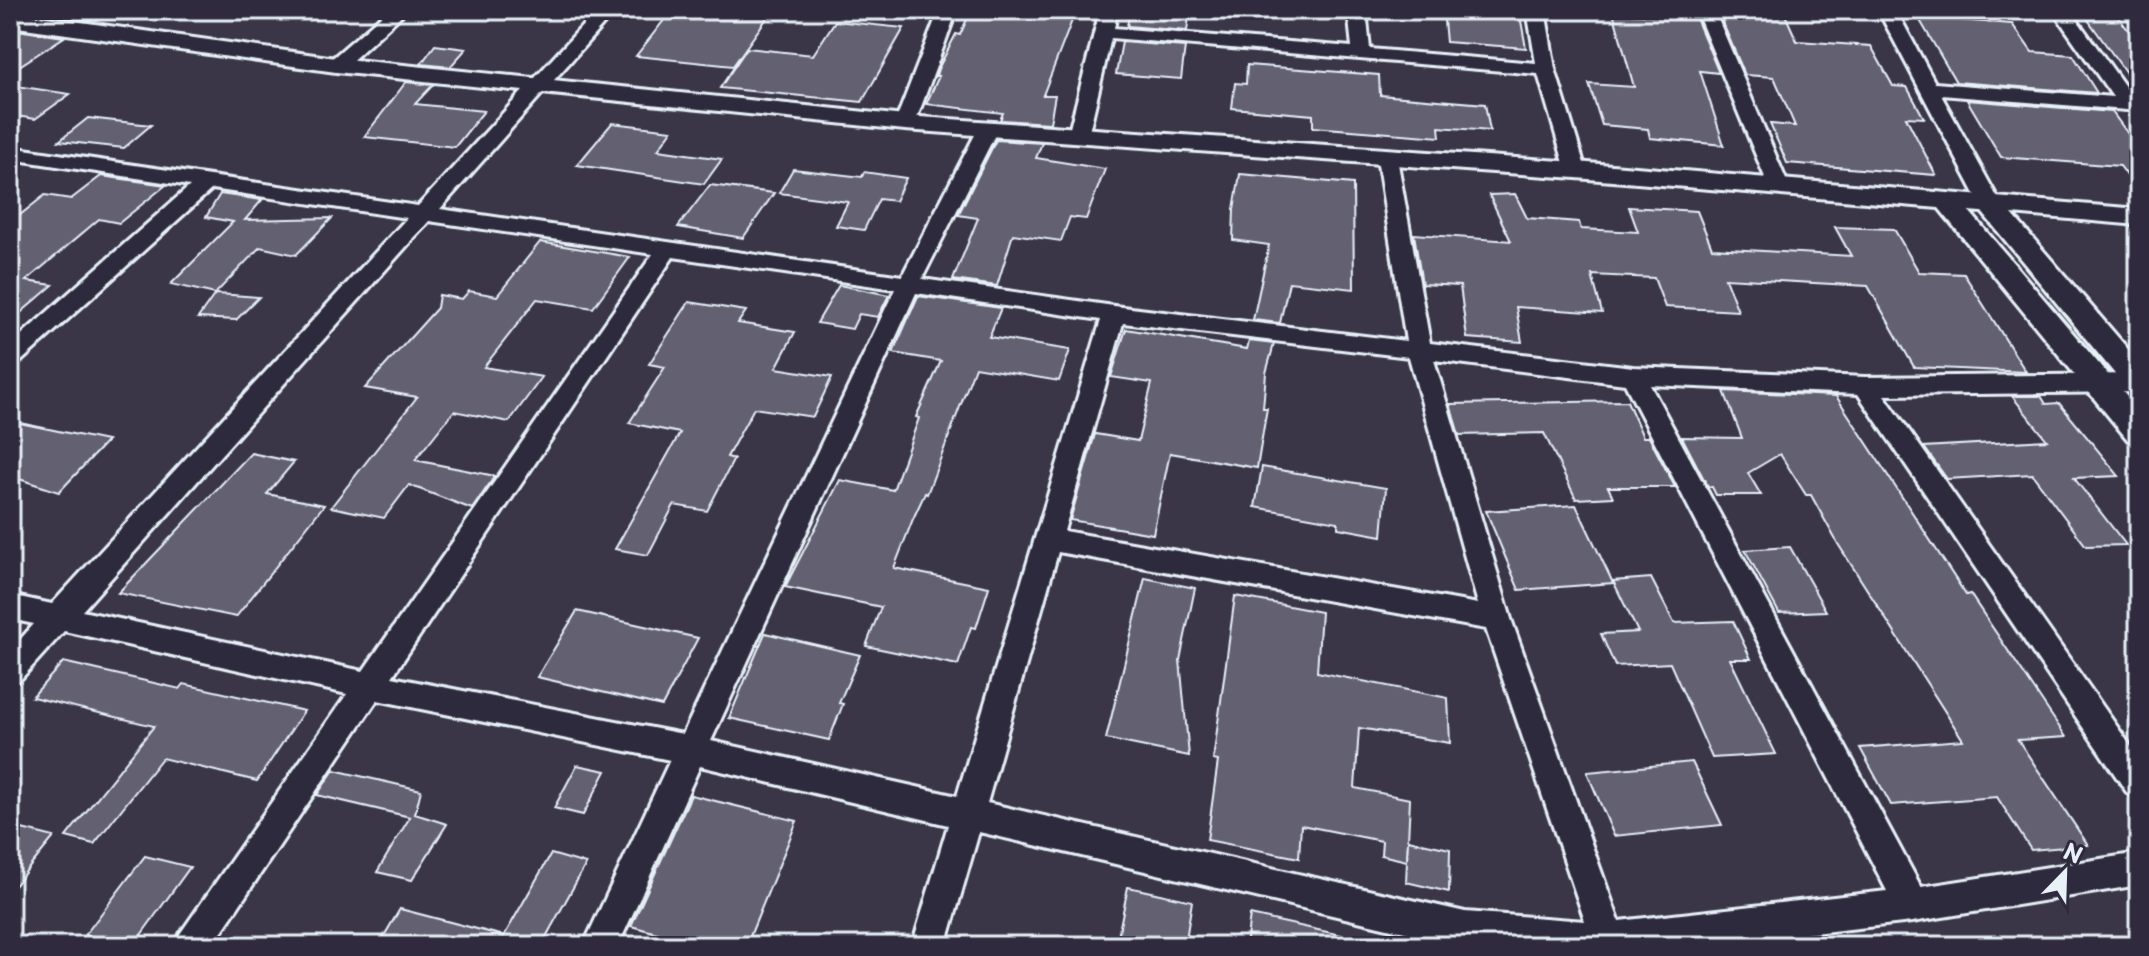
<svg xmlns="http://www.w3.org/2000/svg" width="2149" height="956" font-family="'Playpen Sans',sans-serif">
	<rect width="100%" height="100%" fill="#3a3648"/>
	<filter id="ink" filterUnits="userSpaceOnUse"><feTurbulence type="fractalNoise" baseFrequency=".0125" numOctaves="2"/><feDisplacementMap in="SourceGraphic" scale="16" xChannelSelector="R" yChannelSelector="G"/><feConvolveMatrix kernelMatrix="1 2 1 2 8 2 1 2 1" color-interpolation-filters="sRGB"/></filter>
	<g filter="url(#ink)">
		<g fill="#636171" stroke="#e8f1f8" stroke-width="2">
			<polygon points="17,10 104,10 89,20"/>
			<polygon points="672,10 721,10 769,15 733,66 636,56"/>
			<polygon points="971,10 1076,10 1043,95 1055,95 1050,123 1000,120 1003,113 926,104 939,76 936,76 938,69 956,34 960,35"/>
			<polygon points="1130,10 1190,10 1187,31 1127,26"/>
			<polygon points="1443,10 1519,10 1526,48 1446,42"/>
			<polygon points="1717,10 1783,10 1797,41 1871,46 1893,86 1907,87 1924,118 1906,117 1936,175 1787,163 1770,124 1795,126 1774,77 1745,75"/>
			<polygon points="2081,10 2113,10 2129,31 2139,32 2139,91"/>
			<polygon points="1613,12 1696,18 1719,73 1700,71 1724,145 1650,138 1648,129 1602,125 1589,84 1634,87"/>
			<polygon points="1918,17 2012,24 2032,52 2073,55 2097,93 1956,82"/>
			<polygon points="835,21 904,28 862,102 720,88 747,48 813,55"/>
			<polygon points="10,29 64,37 10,72"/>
			<polygon points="1122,42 1185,47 1181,79 1116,74"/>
			<polygon points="435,45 466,49 450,67 421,64"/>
			<polygon points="1247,65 1379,75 1380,95 1485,104 1490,131 1439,127 1440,137 1313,127 1313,115 1232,108 1235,83 1246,84"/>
			<polygon points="406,82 433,85 415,104 484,111 455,147 364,137"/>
			<polygon points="10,85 70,94 35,119 10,115"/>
			<polygon points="1967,100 2112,112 2139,149 2139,192 2120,166 2001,157"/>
			<polygon points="88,118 151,125 124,148 59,141"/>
			<polygon points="612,123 672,130 658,150 722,159 704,184 577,165"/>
			<polygon points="996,140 1042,143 1036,158 1105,169 1086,219 1070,217 1061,241 1013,234 997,286 953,280 978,218 958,215"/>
			<polygon points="793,169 862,177 864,172 906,178 895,201 879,199 864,230 836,226 848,202 779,193"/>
			<polygon points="1240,174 1353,184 1354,289 1289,282 1280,323 1253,320 1269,245 1233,240 1234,209"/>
			<polygon points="101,176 166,185 119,223 99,219 26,281 53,285 10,322 10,223 45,195 71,199"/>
			<polygon points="710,185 774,193 743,238 678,227"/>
			<polygon points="220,194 262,200 245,220 332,218 296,255 260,247 215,294 171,284 233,222 206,217"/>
			<polygon points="1515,194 1527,218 1579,222 1581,229 1638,232 1629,207 1697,211 1712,248 1851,256 1835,227 1894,229 1919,272 1964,274 2026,372 1914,367 1868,286 1725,278 1738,311 1665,307 1654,278 1592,275 1602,313 1516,307 1522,342 1467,338 1460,286 1422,284 1414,234 1511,241 1489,195"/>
			<polygon points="540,242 630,257 593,308 537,299 484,367 542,377 509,422 454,411 415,460 495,476 472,509 409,485 384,518 331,507 417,397 365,388 437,308 439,295 462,299 469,291 497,296"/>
			<polygon points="839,285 889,295 878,317 859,314 852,329 817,323"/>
			<polygon points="215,294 232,295 259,297 236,320 198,318"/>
			<polygon points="918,296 1001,308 989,337 1070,350 1059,381 975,367 927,494 925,493 913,519 894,568 989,587 976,628 971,627 958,665 866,646 881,607 785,587 840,480 893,490 919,418 916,417 941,361 893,353"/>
			<polygon points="689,302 746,311 738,323 795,332 776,368 832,377 813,417 754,408 727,457 734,459 707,511 674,505 648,555 615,549 680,433 629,423 665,367 649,364"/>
			<polygon points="1126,329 1247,349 1249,341 1274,344 1266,373 1263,408 1267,408 1257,468 1170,453 1153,534 1070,520 1095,434 1138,441 1152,383 1111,377"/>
			<polygon points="1724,391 1836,396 1966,595 1970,594 2066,737 2018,740 2088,845 2031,850 1997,797 1891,805 1860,748 1963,740 1838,544 1811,495 1806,495 1780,454 1748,473 1761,495 1716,495 1712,487 1708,487 1682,437 1742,438"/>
			<polygon points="2012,396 2041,396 2046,404 2059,403 2119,476 2074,478 2126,545 2086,546 2032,474 1947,479 1924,447 2047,440"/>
			<polygon points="1627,401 1643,437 1649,437 1675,487 1608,487 1613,497 1576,499 1544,433 1459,435 1450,404"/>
			<polygon points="10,421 68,433 107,441 59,492 10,476"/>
			<polygon points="251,453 294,462 267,494 324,505 236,617 118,593"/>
			<polygon points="1262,467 1386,488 1382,536 1338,528 1338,522 1255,507"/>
			<polygon points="1576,505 1613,583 1519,590 1486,511"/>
			<polygon points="1790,547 1826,611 1779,613 1745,550"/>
			<polygon points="1145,578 1195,588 1180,660 1189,756 1106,739"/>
			<polygon points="1651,578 1674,623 1733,621 1751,659 1730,659 1776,754 1712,758 1670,663 1615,666 1601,634 1638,632 1613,581"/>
			<polygon points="1235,596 1321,612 1317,672 1448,698 1450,743 1359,728 1355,788 1410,799 1407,861 1381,855 1382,841 1301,825 1299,858 1207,840 1218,761 1213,760"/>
			<polygon points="577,611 698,638 662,706 537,677"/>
			<polygon points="765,633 860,655 839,703 843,704 829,740 729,718"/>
			<polygon points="63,662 180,689 184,684 304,711 257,781 162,758 94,844 66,837 154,726 32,697"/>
			<polygon points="1692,762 1722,825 1614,836 1587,772"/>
			<polygon points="577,765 606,771 583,815 554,808"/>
			<polygon points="334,770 421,790 415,814 447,824 412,880 377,872 410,817 317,795"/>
			<polygon points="691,795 797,821 746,946 680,946 683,940 631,926"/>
			<polygon points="10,826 54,837 10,891"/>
			<polygon points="1408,840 1450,849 1449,892 1406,882"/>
			<polygon points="551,854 586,864 541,946 378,946 400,909 504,936"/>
			<polygon points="145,856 190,867 133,946 85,935"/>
			<polygon points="1128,887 1192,901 1185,946 1116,946"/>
			<polygon points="1250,915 1341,935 1340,946 1246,946"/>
		</g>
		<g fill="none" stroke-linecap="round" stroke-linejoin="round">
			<g stroke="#e8f1f8" stroke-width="6">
				<g id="minor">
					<polygon points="388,10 407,10 343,69 329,69 327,65 329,61"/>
					<path d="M597,10H616L440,209L902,276L978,129L988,123L998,129L922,279L1114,306L1406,341L1377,158L1387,152L1397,158L1430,343L1633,367L1865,377L2139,374V392L1884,395L2139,758V799L2128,794L1858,394L1650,385L1921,887L2139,853V885L1912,922L1698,946H1464L979,832L946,946H912L948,825L700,766L618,946H583L670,760L377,700L212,946H175L180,934L347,694L64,631L20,680L10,684V651L34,624L10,619V595L52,604L407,218L212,189L18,364L10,366V345L190,186L10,159V147L418,206ZM429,221L653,254L363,671L82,611ZM673,257L895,289L683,734L392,677ZM916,293L1101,320L957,796L711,741ZM1123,323L1409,357L1478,604L1064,531ZM1434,360L1625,384L1887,891L1619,921L1511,619ZM1058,552L1486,629L1585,921L1465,912L987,803Z"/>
					<polygon points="939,10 957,10 915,123 905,129 898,127 895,123"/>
					<polygon points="1100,10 1118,10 1114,28 1352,47 1348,10 1366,10 1370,49 1536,63 1527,10 1545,10 1555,69 1586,170 1576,176 1566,170 1538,74 1111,38 1088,136 1085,140 1071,140 1068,136"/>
					<polygon points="1696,10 1714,10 1789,187 1786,191 1772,191 1769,187"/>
					<polygon points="1878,10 1896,10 1935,83 2113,97 2052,10 2070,10 2134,99 2139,99 2139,111 1941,95 2002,206 1998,211 1984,211"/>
				</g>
			</g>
			<g stroke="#e8f1f8" stroke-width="6">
				<polygon id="tertiary" points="10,12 336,58 905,116 1576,162 2139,209 2139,225 2012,214 2139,362 2139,393 2128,390 1982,212 1969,211 2139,411 2139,443 2128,440 1939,208 1576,178 905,130 336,72 10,26"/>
			</g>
			<use href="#minor" fill="#2f2a3d" fill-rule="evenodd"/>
			<use href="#tertiary" fill="#2f2a3d" fill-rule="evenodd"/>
		</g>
	</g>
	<rect width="2149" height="956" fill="none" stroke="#2f2a3d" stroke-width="40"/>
	<rect x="20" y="20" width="2109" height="916" fill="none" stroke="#e8f1f8" stroke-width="3" filter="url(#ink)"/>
	<g transform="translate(2065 872) rotate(23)" stroke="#2f2a3d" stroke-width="6" paint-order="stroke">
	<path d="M0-6L14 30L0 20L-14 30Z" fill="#e8f1f8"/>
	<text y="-12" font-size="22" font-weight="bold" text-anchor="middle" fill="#e8f1f8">N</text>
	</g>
</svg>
